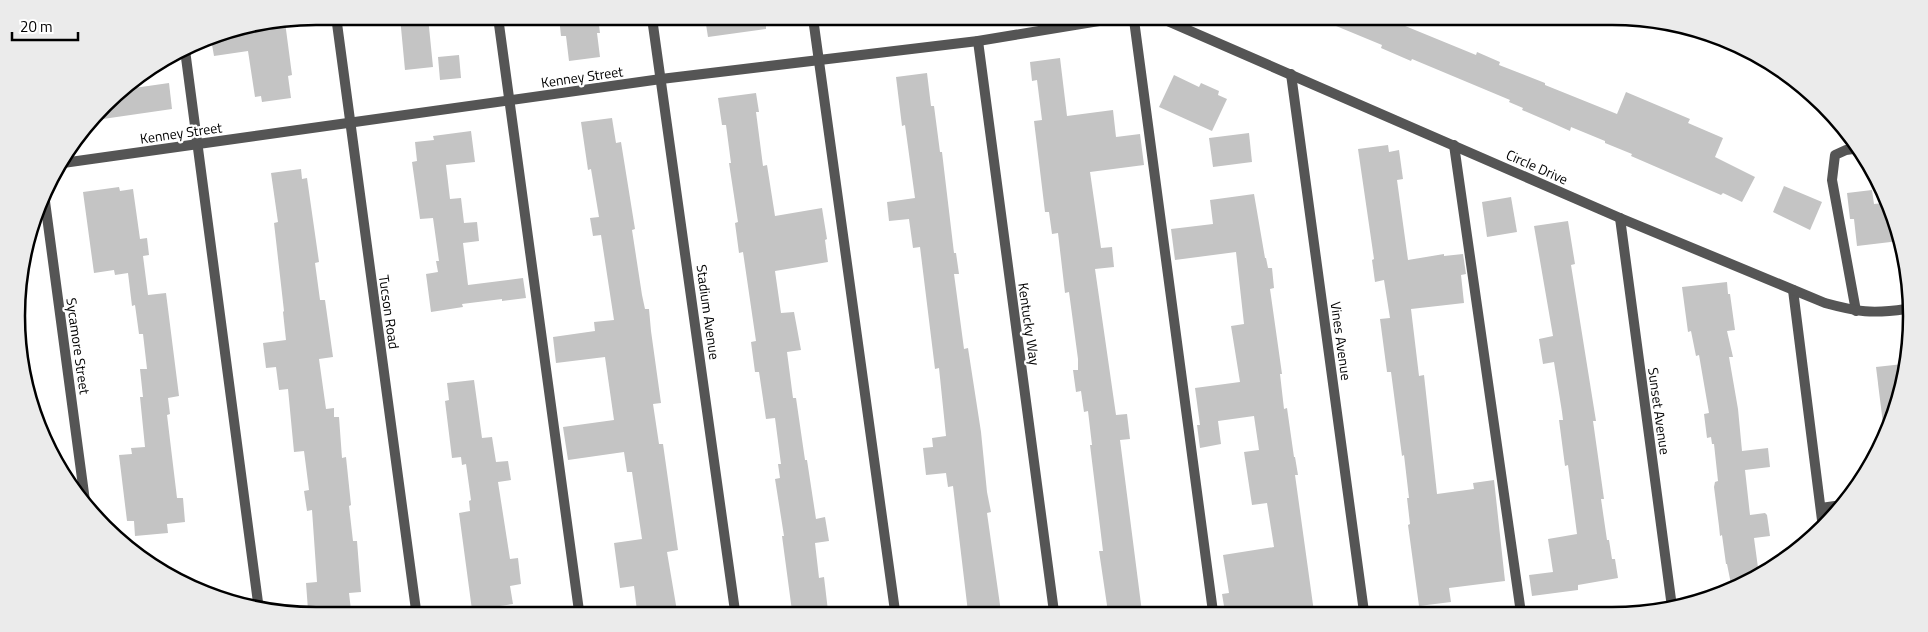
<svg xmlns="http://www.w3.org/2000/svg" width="1928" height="632" font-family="'Titillium Web',sans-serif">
	<rect width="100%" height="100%" fill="#fff"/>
	<g fill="#c4c4c4">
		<polygon points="400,17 428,17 433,67 405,70"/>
		<polygon points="559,17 598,17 600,33 597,33 600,57 569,61 566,36 561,36"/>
		<polygon points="705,18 766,18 766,29 708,37"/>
		<polygon points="1324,21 1393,21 1476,55 1477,52 1500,62 1499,65 1545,83 1545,85 1617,114 1626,92 1690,119 1688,123 1723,138 1715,157 1755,177 1742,202 1723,193 1721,195 1631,156 1632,154 1605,143 1605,141 1571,127 1570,131 1550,122 1522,110 1523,108 1509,102 1510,100 1412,59 1411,61 1381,48 1382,45"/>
		<polygon points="285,22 292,75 288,76 291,98 262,102 261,96 255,97 248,51 214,56 211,39 255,31 254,28"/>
		<polygon points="459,55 461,78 440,80 438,57"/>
		<polygon points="1060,58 1067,116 1113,110 1116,137 1140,134 1144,165 1090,172 1101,248 1112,247 1114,267 1095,269 1116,415 1127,414 1130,439 1120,440 1142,612 1108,612 1099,551 1103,551 1090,445 1092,445 1088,411 1084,412 1081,391 1076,392 1073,370 1078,370 1078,359 1069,292 1065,293 1058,233 1052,234 1049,212 1045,212 1034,121 1042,120 1037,80 1032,81 1030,62"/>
		<polygon points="927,73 931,106 934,106 940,152 942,152 944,169 954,253 956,253 959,274 954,274 964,349 968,348 981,432 987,492 991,512 987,513 1001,612 968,612 953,486 948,487 946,473 926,475 923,448 933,447 932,438 946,436 939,368 935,369 920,247 913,248 909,219 889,221 887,202 915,198 905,125 902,126 896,77"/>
		<polygon points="1174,75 1199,87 1201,83 1219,91 1218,95 1227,99 1212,131 1159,107"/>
		<polygon points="169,83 172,109 96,120 120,90"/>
		<polygon points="756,93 759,112 756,112 763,166 767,165 775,216 822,208 827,239 825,240 828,262 775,271 781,313 794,312 801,350 787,352 793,398 796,398 805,460 807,460 816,519 825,517 829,541 815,543 819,578 824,577 828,611 792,611 782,536 784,536 775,479 780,478 778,464 781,464 775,418 766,419 759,372 755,372 751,342 756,341 743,252 739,253 735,223 738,222 729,163 731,163 726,125 722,125 718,98"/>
		<polygon points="612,118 616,143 621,142 635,229 632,230 642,295 645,309 649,309 651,331 661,403 653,404 659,444 663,444 678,550 667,552 677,611 637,611 634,586 620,588 614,543 642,539 632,472 627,472 624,452 568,460 563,427 614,420 605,357 556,363 553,337 595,331 594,322 614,320 601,235 593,236 590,218 599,217 591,169 588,170 581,122"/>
		<polygon points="471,131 475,162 446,165 450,199 461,198 464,223 477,222 479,241 463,243 468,285 523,278 526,298 502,301 502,299 462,304 463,307 431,312 426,274 438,272 436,261 439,261 433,218 420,219 412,162 417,161 415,142 434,140 433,136"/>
		<polygon points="1249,133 1252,162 1213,167 1209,138"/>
		<polygon points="1388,145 1389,152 1399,150 1403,179 1397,180 1408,260 1444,254 1444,256 1463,254 1466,274 1461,275 1464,303 1411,309 1419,376 1424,375 1437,494 1474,489 1473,483 1494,480 1505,581 1449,588 1451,602 1419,606 1408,525 1410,524 1407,498 1409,498 1404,455 1402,456 1391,372 1387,372 1380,319 1390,318 1384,280 1375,282 1372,260 1374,259 1358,149"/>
		<polygon points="301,169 302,179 307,178 319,262 315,263 320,300 325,300 333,357 319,359 326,409 334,408 334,417 339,417 342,458 346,457 351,505 349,506 353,541 357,541 361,592 349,593 351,610 308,610 306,583 317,582 312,510 307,511 304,491 309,490 304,451 294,452 288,389 279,390 276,367 266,368 263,343 286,340 283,312 284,311 274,223 278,222 271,173"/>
		<polygon points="1784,186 1822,202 1810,230 1773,212"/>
		<polygon points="119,187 120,191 133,189 140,239 147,238 149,255 143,256 148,295 166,293 179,396 168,398 170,414 167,415 177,498 183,498 185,522 167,524 168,533 135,536 134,521 127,521 119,455 132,454 131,448 145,447 140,397 143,397 140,369 147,369 143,334 139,334 135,305 132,306 128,273 115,275 114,270 94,273 83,192"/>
		<polygon points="1872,190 1874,204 1883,203 1899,241 1857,246 1854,219 1850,219 1847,193"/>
		<polygon points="1254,194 1265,258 1266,258 1268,268 1272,268 1274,288 1270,289 1282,374 1280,374 1284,409 1287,408 1294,457 1295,457 1298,475 1295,475 1314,612 1225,612 1222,594 1229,593 1223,555 1274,547 1267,503 1252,505 1244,452 1259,450 1254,416 1218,421 1221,444 1200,448 1197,425 1200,425 1195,388 1240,382 1231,326 1244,324 1236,252 1175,260 1171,229 1213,224 1210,200"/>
		<polygon points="1511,197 1517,232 1487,237 1482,202"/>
		<polygon points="1568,221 1575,264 1571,265 1596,421 1593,421 1604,499 1601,499 1607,540 1609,540 1612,559 1615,559 1618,578 1578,585 1578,590 1532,596 1529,575 1553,572 1548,539 1577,534 1568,465 1565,466 1559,420 1563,420 1562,412 1554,362 1543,364 1539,339 1553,336 1534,226"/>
		<polygon points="1727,282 1728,294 1730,294 1735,330 1727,331 1733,357 1729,357 1738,409 1742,451 1768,448 1770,467 1745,470 1750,515 1765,513 1767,515 1770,536 1754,538 1759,575 1745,585 1732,589 1727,564 1726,564 1722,535 1720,536 1719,526 1714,487 1715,482 1718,481 1714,444 1712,444 1711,437 1707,438 1704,414 1709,413 1699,355 1696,356 1691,331 1688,332 1682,287"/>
		<polygon points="1903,364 1905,377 1884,432 1876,367"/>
		<polygon points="474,380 482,438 492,437 496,462 508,461 511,480 498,482 510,559 518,558 521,584 510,586 513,604 472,610 459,513 470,511 469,501 471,500 466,464 462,465 461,457 452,458 445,401 449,400 447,383"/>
	</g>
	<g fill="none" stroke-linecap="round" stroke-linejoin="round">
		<g stroke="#555" stroke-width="10">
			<polyline points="498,17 579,611"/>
			<polyline points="813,18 895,611"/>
			<polyline points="1134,20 1213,612"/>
			<polyline points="185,50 259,610"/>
			<polyline points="1454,145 1521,613"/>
			<polyline points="1793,290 1823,528"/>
			<polyline points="1856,311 1832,180 1835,155 1846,150 1860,148"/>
			<polyline points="1821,508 1842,505"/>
		</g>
		<g stroke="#555" stroke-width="10">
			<polyline points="336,16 416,610"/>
			<polyline points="652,18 735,611"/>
			<path d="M1165,20L1620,218L1825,303C1858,312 1872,314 1906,309"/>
			<polyline points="978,41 1054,612"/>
			<polyline points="1291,74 1364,612"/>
			<polyline points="63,163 661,79 978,41 1105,20"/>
			<polyline points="44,194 85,501"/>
			<polyline points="1620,218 1672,607"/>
			<polyline points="1645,613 1657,611"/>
		</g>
	</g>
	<g text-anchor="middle" stroke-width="4.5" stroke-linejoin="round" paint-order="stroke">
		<g font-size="14" fill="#000" stroke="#fff">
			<text transform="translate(582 77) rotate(-8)" y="5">Kenney Street</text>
			<text transform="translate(181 133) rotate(-8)" y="5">Kenney Street</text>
			<text transform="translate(1537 167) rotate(24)" y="5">Circle Drive</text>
			<text transform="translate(389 312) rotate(82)" y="5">Tucson Road</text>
			<text transform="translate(708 312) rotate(82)" y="5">Stadium Avenue</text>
			<text transform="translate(1029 324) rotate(82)" y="5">Kentucky Way</text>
			<text transform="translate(1341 341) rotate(82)" y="5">Vines Avenue</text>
			<text transform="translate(78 346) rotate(82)" y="5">Sycamore Street</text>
			<text transform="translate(1659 411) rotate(82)" y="5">Sunset Avenue</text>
		</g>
	</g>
	<path d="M0 0H1928V632H0ZM316 25H1612A291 291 0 0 1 1903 316V316A291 291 0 0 1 1612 607H316A291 291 0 0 1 25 316V316A291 291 0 0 1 316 25Z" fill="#ebebeb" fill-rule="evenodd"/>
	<path fill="none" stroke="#000" stroke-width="2.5" d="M316 25H1612A291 291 0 0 1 1903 316V316A291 291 0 0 1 1612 607H316A291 291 0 0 1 25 316V316A291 291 0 0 1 316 25Z"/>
	<path d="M12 32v8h66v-8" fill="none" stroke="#000000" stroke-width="2.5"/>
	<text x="20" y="32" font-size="15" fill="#000000" stroke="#ffffff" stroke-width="4" paint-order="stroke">20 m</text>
</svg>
